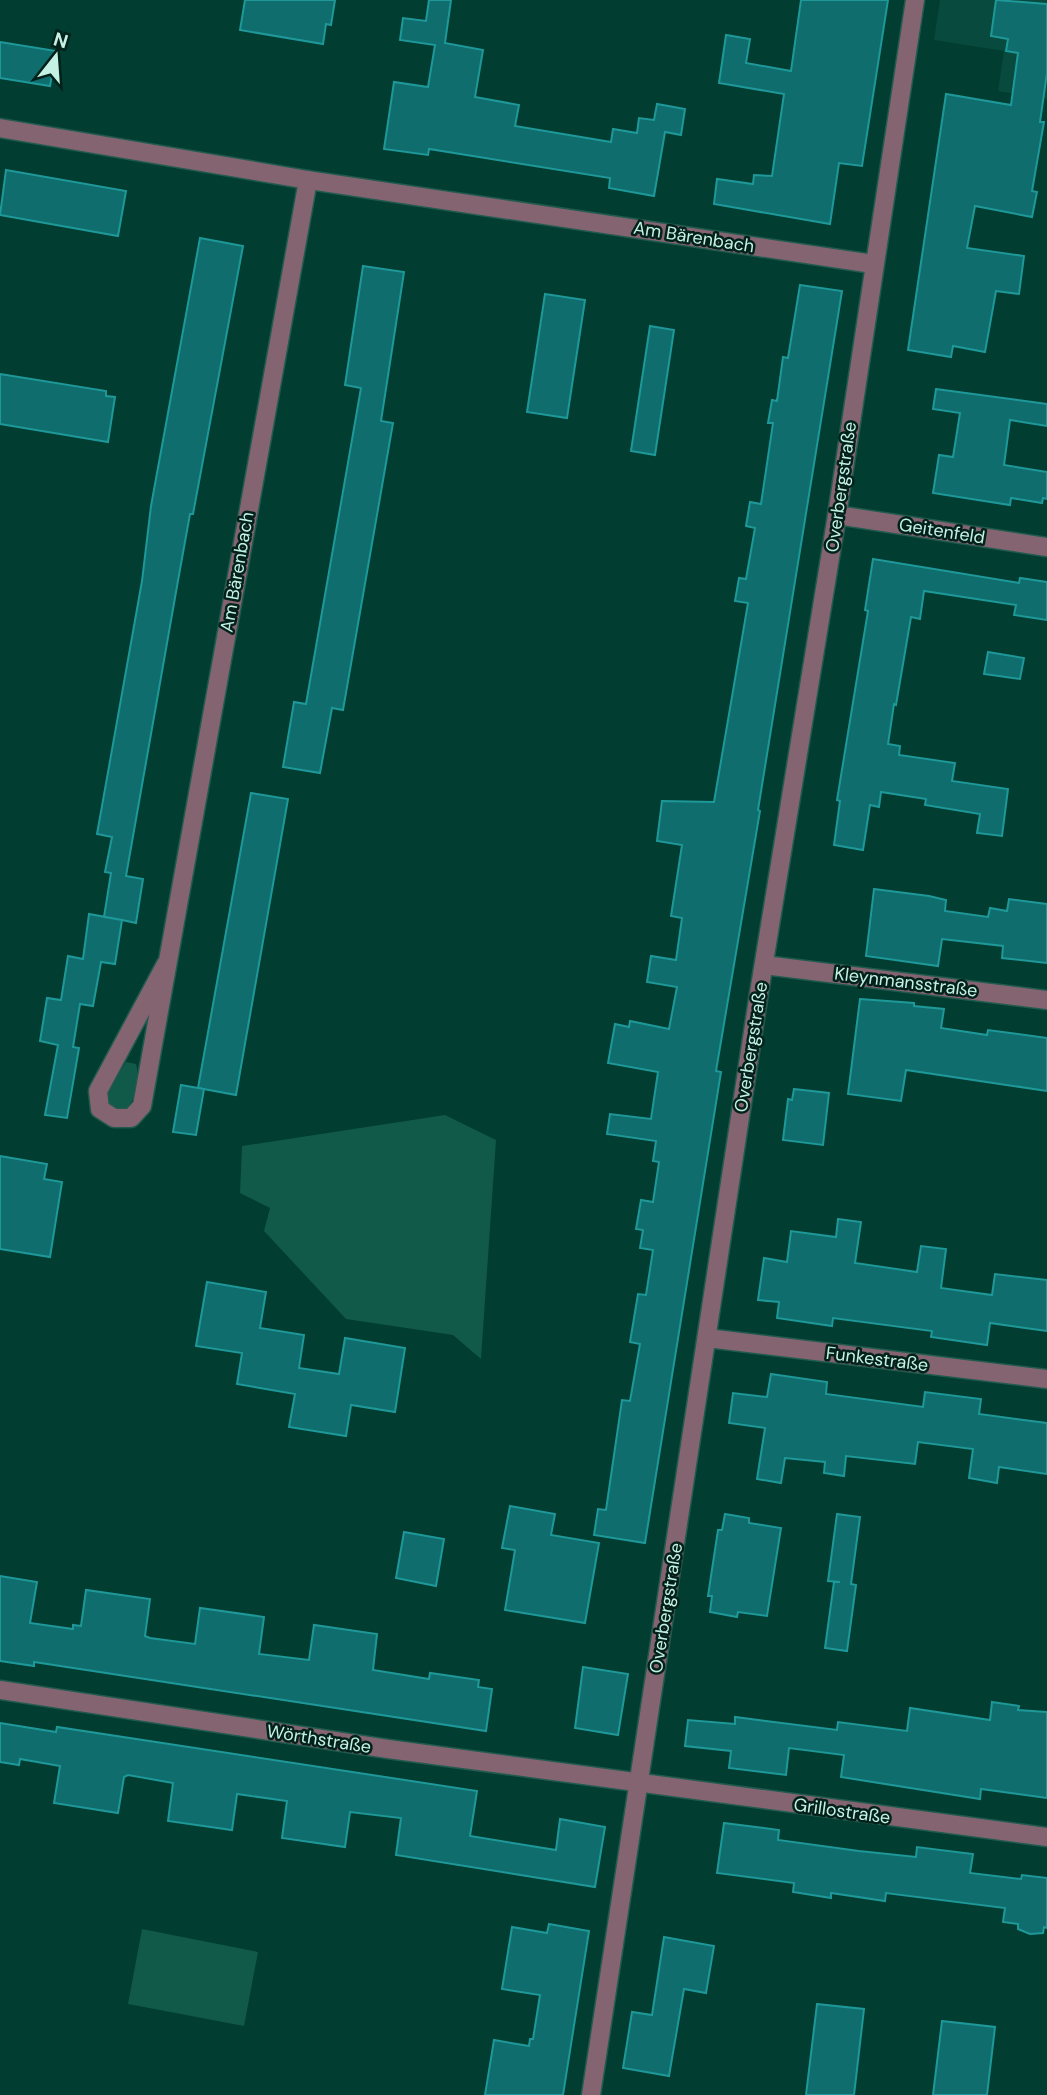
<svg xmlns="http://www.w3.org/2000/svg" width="1047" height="2095" font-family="'DM Sans',sans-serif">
	<rect width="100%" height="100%" fill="#023d31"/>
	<polygon fill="#084a3d" points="940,0 1047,0 1047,99 998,91 1004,51 934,40"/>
	<g fill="#115949">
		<path d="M126,1062L136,1064C140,1077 136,1100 126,1109H115L109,1104L107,1093Z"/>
		<polygon points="445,1115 496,1140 481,1359 453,1335 346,1319 264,1231 270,1208 240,1193 242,1146"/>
		<polygon points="142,1929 258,1952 244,2026 128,2004"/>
	</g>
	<g fill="#106d6d" stroke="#1e9898" stroke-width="2">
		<polygon points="245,0 335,0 331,25 326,24 323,44 240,30"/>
		<polygon points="429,0 451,0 445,43 483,50 475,97 519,105 515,126 611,142 613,129 637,133 639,118 654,120 657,104 685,109 681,135 665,132 654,196 609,188 610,178 429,149 428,155 384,149 394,82 428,87 435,45 400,40 403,18 426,21"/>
		<polygon points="801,0 888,0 862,166 839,163 830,224 714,204 717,179 753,184 754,175 772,176 784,94 719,83 726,35 750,39 746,63 791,71"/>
		<polygon points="996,0 1047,4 1047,73 1040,122 1044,122 1032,191 1037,192 1032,217 975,206 967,248 1024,256 1019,294 996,291 985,352 953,346 951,357 908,350 946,94 1011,105 1018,53 1006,51 1008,39 991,36"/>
		<polygon points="0,42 56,51 50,86 0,78"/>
		<polygon points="6,170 126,191 118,236 0,215"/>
		<polygon points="200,238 243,246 193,514 190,514 179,575 126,876 143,879 136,923 122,920 115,964 101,962 93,1006 80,1004 73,1047 79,1048 67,1118 45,1115 58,1045 40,1041 47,998 61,1000 68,956 83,959 89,914 122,920 104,917 111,873 105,872 112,837 97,834 142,581 151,506"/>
		<polygon points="363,266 404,272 381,421 393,423 343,710 332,708 320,773 283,767 294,702 306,704 361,388 345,385"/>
		<polygon points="800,285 842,291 758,810 760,811 716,1071 721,1072 645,1543 594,1535 598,1509 606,1510 622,1400 630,1401 640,1344 630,1342 638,1294 646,1295 653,1250 640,1248 643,1230 636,1229 641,1200 653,1202 659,1162 653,1161 656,1141 607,1134 610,1114 651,1119 658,1072 608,1063 615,1024 629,1027 630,1021 669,1029 677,987 647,982 651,956 676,960 682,918 671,916 682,845 657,841 662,801 714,802 748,603 735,601 739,578 746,579 755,528 746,526 750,502 761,504 773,423 768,423 772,400 777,401 783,357 788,358"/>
		<polygon points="545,294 585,300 567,418 527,412"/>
		<polygon points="650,326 674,330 655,455 631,451"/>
		<polygon points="0,374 106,391 106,396 115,397 108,442 0,424"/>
		<polygon points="936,389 1047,404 1047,426 1010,420 1004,465 1047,472 1047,499 1043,498 1042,503 1011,498 1010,505 933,493 939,455 953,457 960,413 933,409"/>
		<polygon points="873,559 1019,583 1020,578 1047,582 1047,620 1014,615 1016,605 924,591 920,619 911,617 896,705 894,704 888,744 900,746 899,755 955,763 952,781 1008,789 1002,836 977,833 980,814 925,805 926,799 881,792 879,807 870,805 863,850 834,845 840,801 837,800 868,611 865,610"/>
		<polygon points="988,652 1024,658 1020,679 984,674"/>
		<polygon points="251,793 288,799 236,1095 198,1088"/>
		<polygon points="874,889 929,896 946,900 945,911 988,917 990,908 1007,911 1009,899 1047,904 1047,963 1002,958 1003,946 942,939 938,966 866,956"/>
		<polygon points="860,999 914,1003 914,1006 944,1009 941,1028 987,1035 988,1030 1047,1038 1047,1091 906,1070 901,1101 848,1094"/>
		<polygon points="181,1085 204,1089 196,1135 173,1132"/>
		<polygon points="794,1089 829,1093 823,1145 783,1140 788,1099 792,1100"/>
		<polygon points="0,1156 47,1164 44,1179 62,1182 50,1257 0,1249"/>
		<polygon points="838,1219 861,1222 855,1263 917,1272 921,1246 946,1249 941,1288 992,1295 995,1274 1047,1280 1047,1331 990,1323 987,1345 931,1337 932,1331 833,1318 832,1326 777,1318 779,1302 758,1300 764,1258 787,1262 791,1231 836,1237"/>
		<polygon points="207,1282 266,1292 260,1328 304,1335 299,1368 339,1374 345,1338 405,1348 395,1412 351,1405 346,1436 289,1427 295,1394 237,1384 242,1353 196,1346"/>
		<polygon points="771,1374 827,1382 826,1394 923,1407 925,1392 981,1399 979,1414 1047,1423 1047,1474 999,1467 997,1483 969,1478 973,1449 918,1442 915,1464 846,1456 844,1476 824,1473 825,1462 785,1458 781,1483 757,1479 765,1428 729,1423 733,1393 767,1397"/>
		<polygon points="510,1506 555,1514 551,1535 599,1543 585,1623 505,1610 515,1550 502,1548"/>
		<polygon points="725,1514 749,1518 749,1523 781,1528 767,1616 738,1612 737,1617 710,1612 712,1596 708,1596 711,1576 718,1530 722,1530"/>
		<polygon points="837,1514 860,1517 851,1584 856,1585 847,1651 825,1648 834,1582 840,1582 828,1581"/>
		<polygon points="404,1532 444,1539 436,1586 396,1578"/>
		<polygon points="0,1576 37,1582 30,1623 73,1629 73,1625 81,1626 86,1590 150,1599 145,1636 150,1638 195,1644 200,1608 264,1617 259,1654 309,1660 314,1625 377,1634 373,1670 429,1679 430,1673 479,1680 478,1687 492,1689 486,1731 34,1662 34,1666 0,1661"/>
		<polygon points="583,1667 628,1674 618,1735 575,1728"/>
		<polygon points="992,1702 1019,1706 1018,1710 1047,1712 1047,1798 981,1789 980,1799 841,1777 844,1755 789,1748 786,1775 729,1768 731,1751 685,1746 688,1720 735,1724 735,1717 837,1730 838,1722 907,1731 910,1708 990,1720"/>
		<polygon points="0,1723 56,1732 57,1727 477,1791 470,1836 556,1850 560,1819 605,1827 595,1887 396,1855 401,1818 350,1812 345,1847 282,1838 287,1801 237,1794 232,1830 168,1821 173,1783 128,1775 124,1777 118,1813 54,1803 60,1766 20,1759 19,1765 0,1762"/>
		<polygon points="724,1823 779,1830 778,1840 859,1851 916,1857 917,1847 973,1854 970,1873 1021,1879 1022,1875 1047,1878 1047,1928 1044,1927 1043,1933 1030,1934 1018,1929 1018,1924 1003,1922 1005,1908 886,1893 885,1901 831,1893 831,1898 793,1892 794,1883 717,1873"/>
		<polygon points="549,1924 589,1931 563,2095 485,2095 494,2040 529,2046 530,2039 533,2039 540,1995 502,1989 512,1927 547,1933"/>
		<polygon points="664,1937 714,1946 706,1993 684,1989 669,2076 623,2068 632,2012 652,2015"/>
		<polygon points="817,2004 864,2009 854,2095 806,2095"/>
		<polygon points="942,2021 995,2027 987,2095 933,2095"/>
	</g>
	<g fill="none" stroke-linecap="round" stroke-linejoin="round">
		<g stroke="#215a4e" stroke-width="21">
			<g id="minor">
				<polyline points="0,128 308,180 873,264"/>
				<polyline points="837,515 1047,547"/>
				<polyline points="166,964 98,1091 100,1109 114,1118 131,1118 142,1106 308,180"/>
				<polyline points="764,965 1047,1000"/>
				<polyline points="707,1338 1047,1379"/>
				<polyline points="0,1690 388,1749 1047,1837"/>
				<polyline points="591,2095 758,999 837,515 915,0"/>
			</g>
		</g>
		<use href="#minor" stroke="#846470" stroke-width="18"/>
	</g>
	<g text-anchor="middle" stroke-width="5" stroke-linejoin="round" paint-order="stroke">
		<g font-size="18" fill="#c5f1e4" stroke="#02211a">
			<text transform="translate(694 237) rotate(9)" y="6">Am Bärenbach</text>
			<text transform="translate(841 487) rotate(-82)" y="6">Overbergstraße</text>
			<text transform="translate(942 531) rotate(9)" y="6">Geitenfeld</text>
			<text transform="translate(237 572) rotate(-80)" y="6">Am Bärenbach</text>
			<text transform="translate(906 982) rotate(7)" y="6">Kleynmansstraße</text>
			<text transform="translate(751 1047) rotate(-81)" y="6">Overbergstraße</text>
			<text transform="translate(877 1359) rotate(7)" y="6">Funkestraße</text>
			<text transform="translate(666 1608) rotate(-81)" y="6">Overbergstraße</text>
			<text transform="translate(319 1739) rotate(9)" y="6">Wörthstraße</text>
			<text transform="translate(842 1811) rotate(8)" y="6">Grillostraße</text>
		</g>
	</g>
	<g transform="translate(56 56) rotate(17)" stroke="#02211a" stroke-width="5" paint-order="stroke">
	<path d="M0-5L12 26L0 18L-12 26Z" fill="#c5f1e4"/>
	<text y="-10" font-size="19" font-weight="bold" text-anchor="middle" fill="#c5f1e4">N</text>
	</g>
</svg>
